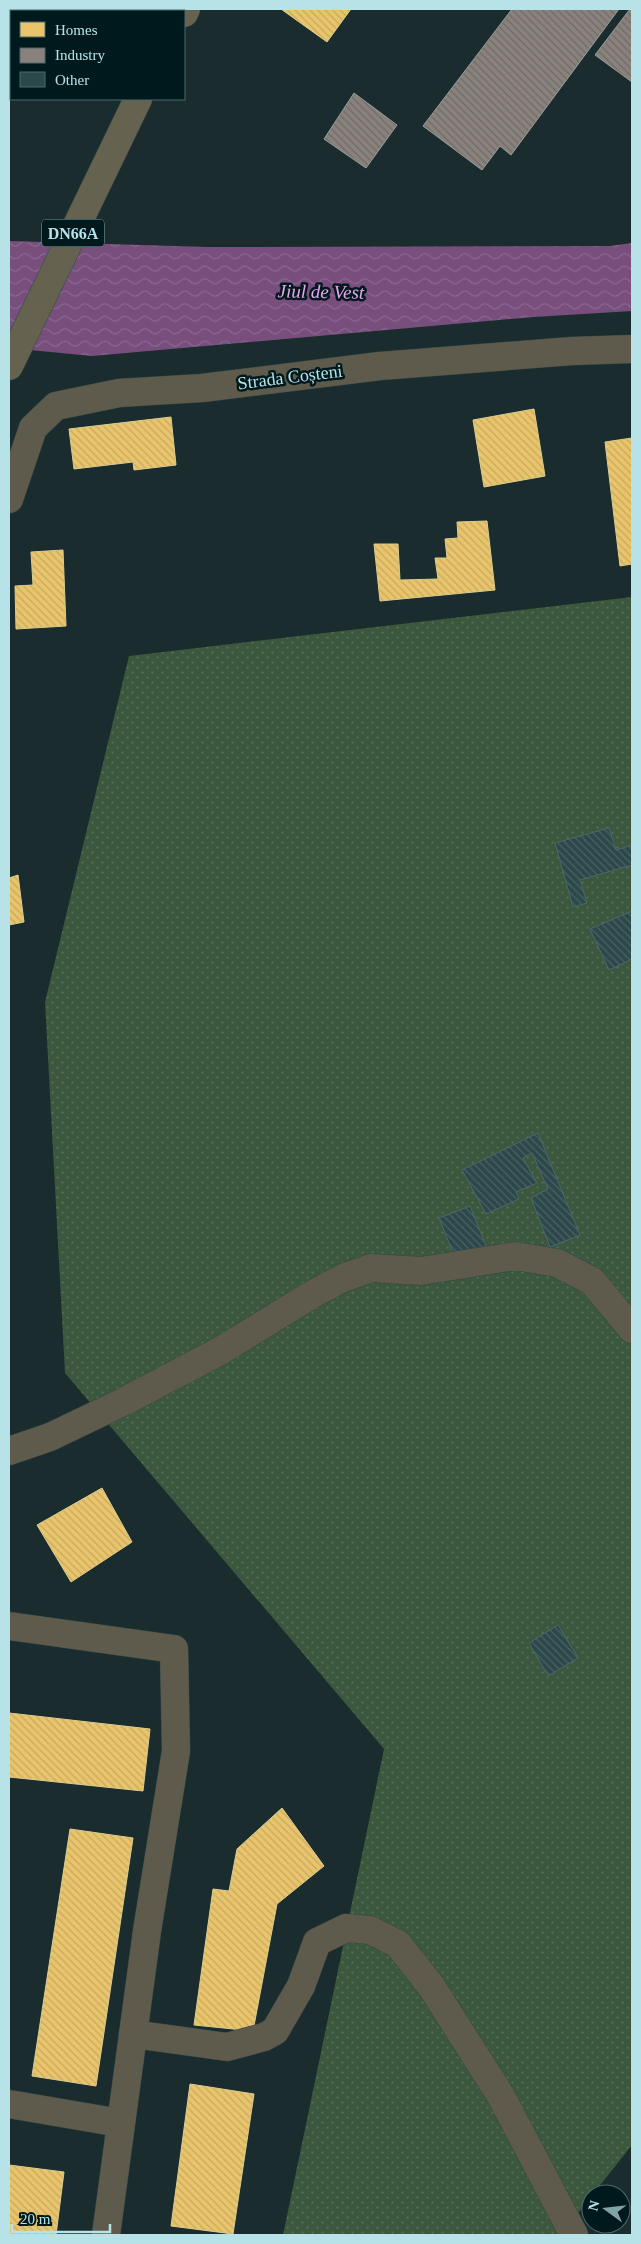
<svg xmlns="http://www.w3.org/2000/svg" width="641" height="2244" font-family="Georgia,serif">
	<defs>
		<pattern id="grass-dots" width="8" height="8" patternUnits="userSpaceOnUse" patternTransform="scale(1.25)"><rect width="8" height="8" fill="#3b573d"/><path d="M2 2h.1M6 6h.1" fill="none" stroke="#556f59" stroke-width="1.8" stroke-linecap="round"/></pattern>
		<pattern id="water-waves" width="16" height="10" patternUnits="userSpaceOnUse" patternTransform="scale(1.25)"><rect width="16" height="10" fill="#784e7d"/><path d="M0 5q4-4 8 0t8 0" fill="none" stroke="#89678f"/></pattern>
		<pattern id="homes-back-hatch" width="6" height="6" patternUnits="userSpaceOnUse" patternTransform="scale(1.25)"><rect width="6" height="6" fill="#e9c46a"/><path d="M-1 5l2 2M0 0l6 6M5-1l2 2" fill="none" stroke="#c5aa63"/></pattern>
		<pattern id="industry-back-hatch" width="6" height="6" patternUnits="userSpaceOnUse" patternTransform="scale(1.25)"><rect width="6" height="6" fill="#8a817c"/><path d="M-1 5l2 2M0 0l6 6M5-1l2 2" fill="none" stroke="#6d6c69"/></pattern>
		<pattern id="building-back-hatch" width="6" height="6" patternUnits="userSpaceOnUse" patternTransform="scale(1.25)"><rect width="6" height="6" fill="#2d484a"/><path d="M-1 5l2 2M0 0l6 6M5-1l2 2" fill="none" stroke="#496264"/></pattern>
	</defs>
	<rect width="100%" height="100%" fill="#1a2c2d"/>
	<polygon fill="url(#grass-dots)" points="632,597 632,2145 593,2194 591,2194 591,2197 561,2235 283,2235 384,1749 65,1373 45,1002 129,656"/>
	<polygon fill="url(#water-waves)" points="9,241 208,247 610,246 632,243 632,311 534,317 92,356 9,348"/>
	<g fill="url(#homes-back-hatch)" stroke="#dacd90">
		<polygon points="281,9 351,9 327,42"/>
		<polygon points="534,409 545,476 484,487 473,420"/>
		<polygon points="171,417 176,465 134,470 133,462 74,469 69,429"/>
		<polygon points="632,438 632,564 620,566 605,442"/>
		<polygon points="487,521 495,590 380,601 374,544 398,544 400,580 438,579 435,558 447,558 445,539 458,538 457,522"/>
		<polygon points="63,550 66,626 16,629 15,586 33,585 31,552"/>
		<polygon points="18,875 24,922 9,925 9,878"/>
		<polygon points="102,1488 132,1542 71,1582 37,1525"/>
		<polygon points="9,1713 150,1729 143,1791 9,1777"/>
		<polygon points="282,1808 324,1866 277,1904 253,2031 194,2025 213,1889 229,1891 237,1849"/>
		<polygon points="70,1829 133,1838 96,2086 32,2076"/>
		<polygon points="190,2084 254,2094 233,2234 171,2226"/>
		<polygon points="9,2165 64,2172 56,2235 9,2234"/>
	</g>
	<g fill="url(#industry-back-hatch)" stroke="#989e9c">
		<polygon points="512,9 619,9 511,155 500,146 482,170 423,126"/>
		<polygon points="630,9 632,9 632,82 595,55"/>
		<polygon points="354,93 397,125 366,168 324,139"/>
	</g>
	<g fill="url(#building-back-hatch)" stroke="#4d686b">
		<polygon points="609,828 616,850 632,845 632,865 580,880 587,903 573,907 555,843"/>
		<polygon points="632,911 632,959 609,970 590,929"/>
		<polygon points="538,1133 580,1235 550,1247 531,1198 548,1189 532,1153 523,1158 537,1183 516,1192 519,1199 486,1214 462,1170"/>
		<polygon points="470,1206 486,1246 455,1258 439,1218"/>
		<polygon points="558,1625 578,1658 548,1676 529,1643"/>
	</g>
	<g fill="none" stroke-linecap="round" stroke-linejoin="round">
		<g stroke="#354849" stroke-width="29">
			<g id="street">
				<polyline points="9,499 33,428 56,406 119,393 202,388 380,366 572,351 632,349"/>
				<polyline points="9,1451 50,1437 123,1402 220,1351 311,1295 343,1278 371,1268 421,1271 516,1256 557,1263 592,1281 632,1329"/>
				<polyline points="9,1626 174,1649 176,1751 147,1931 106,2235"/>
				<polyline points="133,2034 227,2047 264,2037 275,2031 301,1986 317,1942 346,1928 370,1930 398,1944 431,1986 501,2096 574,2235"/>
				<polyline points="9,2104 120,2123"/>
			</g>
		</g>
		<g stroke="#354849" stroke-width="29">
			<g id="primary">
				<polyline points="184,13 186,9"/>
				<polyline points="9,366 138,99"/>
			</g>
		</g>
		<use href="#street" stroke="#5e5a4c" stroke-width="28"/>
		<use href="#primary" stroke="#656250" stroke-width="28"/>
	</g>
	<g text-anchor="middle" stroke-width="5" stroke-linejoin="round" paint-order="stroke">
		<rect fill="#00191c" stroke="#80a6ab" stroke-width="1" x="42" y="219.5" width="62" height="27" rx="4"/>
		<g font-size="16" font-weight="bold" fill="#b7e3e8">
			<text x="73" y="239">DN66A</text>
		</g>
		<g font-size="18" fill="#b7e3e8" stroke="#00191c">
			<text transform="translate(290 377) rotate(-7)" y="6">Strada Coșteni</text>
		</g>
		<g font-size="19" font-style="italic" fill="#eaa4ef" stroke="#00191c">
			<text transform="translate(321 291) rotate(1)" y="7">Jiul de Vest</text>
		</g>
	</g>
	<rect width="641" height="2244" fill="none" stroke="#b7e3e8" stroke-width="20"/>
	<rect x="10" y="10" width="175" height="90" fill="#00191c" stroke="#496a6e"/>
	<rect x="20" y="22" width="25" height="15" fill="#e9c46a" stroke="#496a6e"/>
	<text x="55" y="35" font-size="15" fill="#b7e3e8">Homes</text>
	<rect x="20" y="48" width="25" height="15" fill="#8a817c" stroke="#496a6e"/>
	<text x="55" y="60" font-size="15" fill="#b7e3e8">Industry</text>
	<rect x="20" y="72" width="25" height="15" fill="#2d484a" stroke="#496a6e"/>
	<text x="55" y="85" font-size="15" fill="#b7e3e8">Other</text>
	<g transform="translate(606 2209) rotate(285)"><circle r="24" fill="#00191c" stroke="#496a6e"/>
	<path d="M0-4L9 19L0 12L-9 19Z" fill="#80a3a7"/>
	<text y="-8" font-size="14" font-weight="bold" text-anchor="middle" fill="#b7e3e8">N</text>
	</g>
	<path d="M12 2224v8h98v-8" fill="none" stroke="#b7e3e8" stroke-width="2.5"/>
	<text x="20" y="2224" font-size="15" fill="#b7e3e8" stroke="#00191c" stroke-width="4" paint-order="stroke">20 m</text>
</svg>
